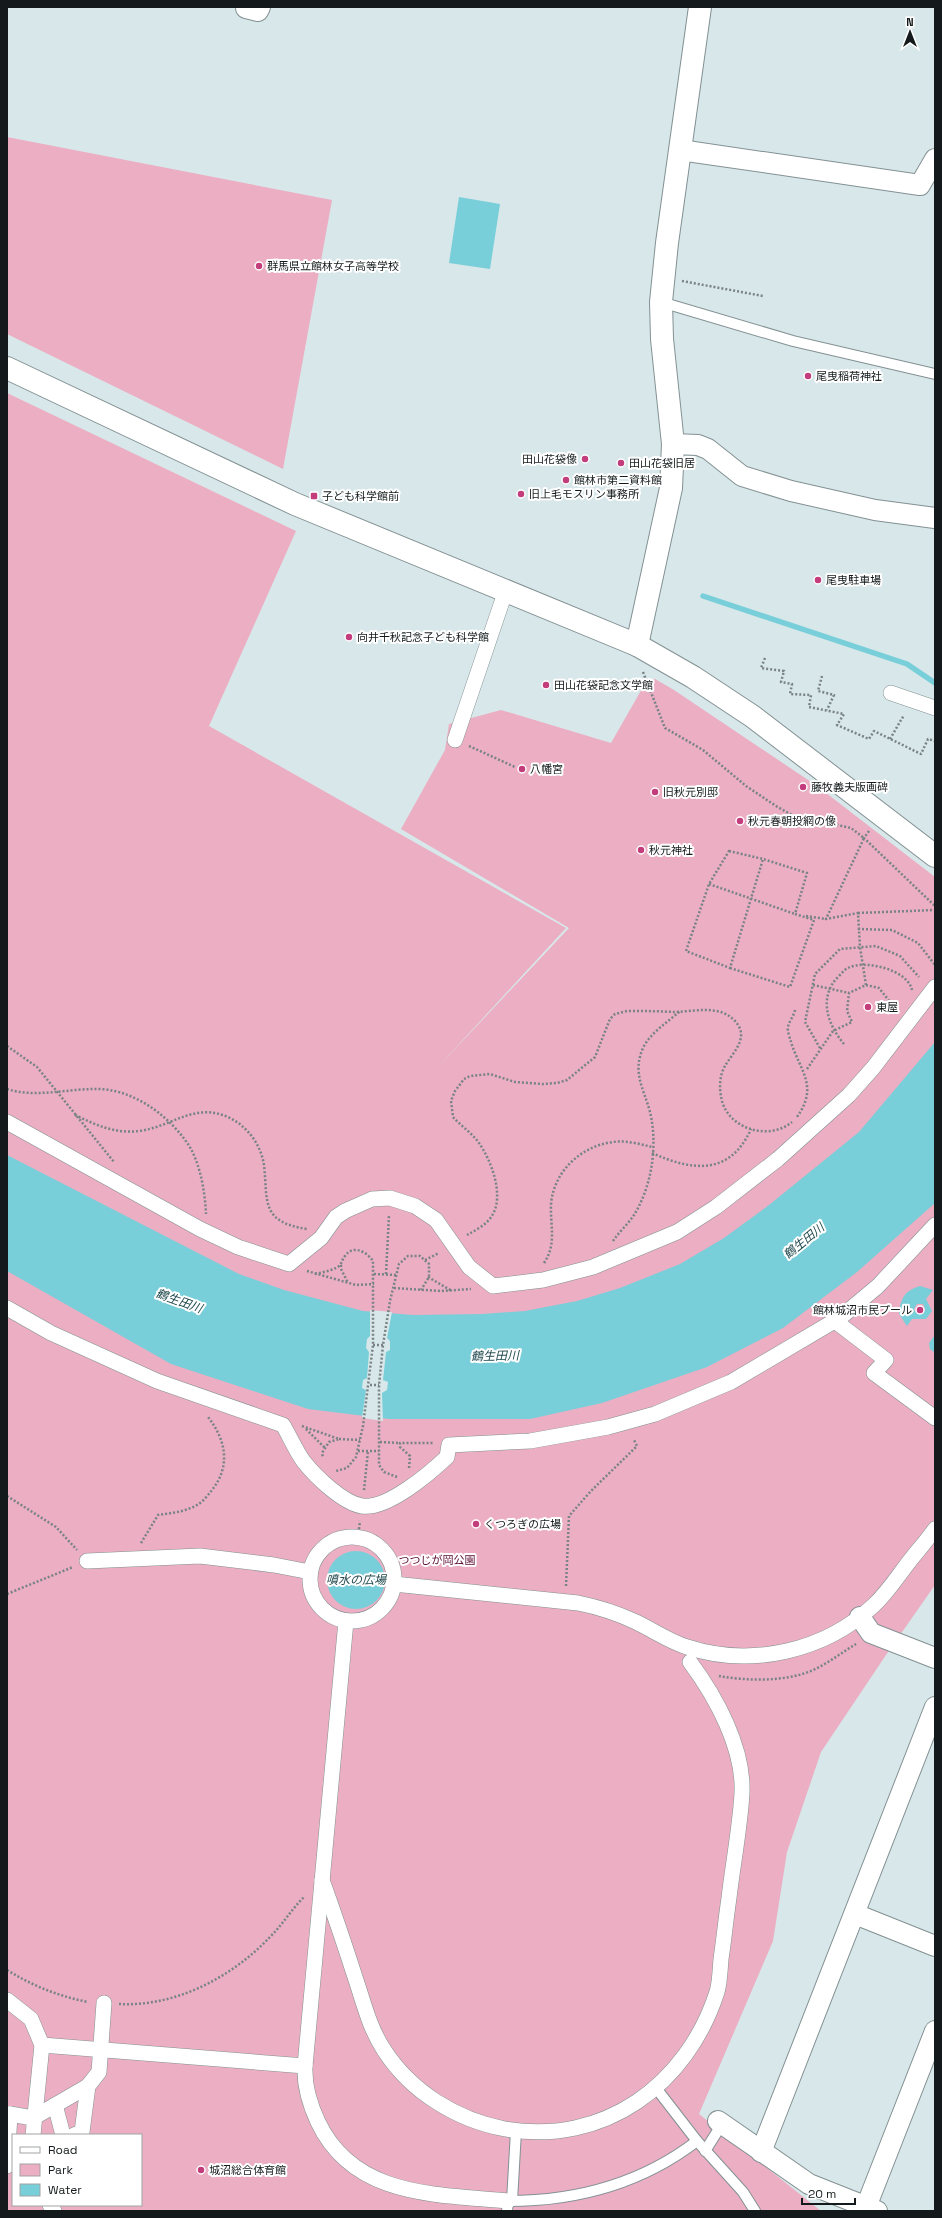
<svg xmlns="http://www.w3.org/2000/svg" width="942" height="2218" font-family="'Space Grotesk','Noto Sans JP',sans-serif">
	<rect width="100%" height="100%" fill="#d8e7e9"/>
	<g fill="#ebaec3" fill-rule="evenodd">
		<polygon points="7,137 332,200 283,469 7,334"/>
		<path d="M7,393L296,531L209,726L566,928L437,1068L569,928L401,829L445,750L449,724L501,710L611,743L647,680L655,679L674,690L817,786L935,877V1585L886,1655L821,1752L787,1852L773,1941L699,2114L821,2211H7ZM13,2135H141V2205H13Z"/>
	</g>
	<g fill="#79cfd9" fill-rule="evenodd">
		<polygon points="459,197 500,204 490,269 449,263"/>
		<polygon points="935,1042 935,1203 857,1272 783,1328 707,1367 602,1403 530,1419 389,1419 308,1409 171,1364 7,1271 7,1155 239,1274 284,1290 363,1311 413,1315 482,1314 525,1311 577,1301 620,1288 680,1264 724,1238 769,1205 859,1132"/>
		<path d="M920,1286L933,1290L926,1299L932,1311L926,1319H912L907,1326L899,1314C901,1298 904,1291 920,1286ZM917,1304H923L925,1309L923,1314H917L914,1309Z"/>
		<polygon points="935,1335 935,1353 930,1349 929,1343"/>
		<circle cx="356" cy="1580" r="29"/>
	</g>
	<polygon fill="#d8e7e9" points="370,1310 392,1312 387,1338 390,1341 390,1350 386,1352 383,1380 388,1382 387,1390 382,1393 383,1421 362,1418 366,1390 362,1388 363,1380 367,1378 369,1352 366,1348 367,1339 370,1336"/>
	<g fill="none" stroke-linecap="round" stroke-linejoin="round">
		<polyline stroke="#79cfd9" stroke-width="5.5" points="703,596 907,664 935,683"/>
		<g stroke="#839193" stroke-width="12">
			<g id="service">
				<polyline points="661,302 793,341 935,374"/>
				<polyline points="656,2088 697,2141"/>
				<polyline points="705,2151 722,2124"/>
				<polyline points="512,2201 516,2131"/>
				<path d="M507,2211L508,2201C577,2201 641,2184 697,2141L743,2192L755,2211"/>
			</g>
		</g>
		<g stroke="#839193" stroke-width="16">
			<g id="pedestrian">
				<polyline points="891,693 935,708"/>
				<polyline points="455,740 506,590"/>
				<polyline points="7,1122 200,1229 238,1247 289,1264 321,1238 336,1217 345,1211 372,1199 390,1198 415,1206 436,1220 469,1267 493,1286 543,1280 593,1267 677,1232 716,1207 778,1159 849,1095 873,1068 935,987"/>
				<path d="M7,1308L51,1333L157,1381L283,1425C290,1437 296,1451 304,1462C316,1477 343,1503 362,1506C387,1510 430,1473 447,1457L449,1445L530,1441L608,1427L655,1414L731,1382L841,1317L878,1286L935,1225"/>
				<polyline points="835,1321 886,1360 874,1373 935,1418"/>
				<circle cx="352" cy="1579" r="42"/>
				<polyline points="87,1561 200,1556 274,1565 310,1572"/>
				<path d="M394,1584L578,1603C598,1607 617,1613 636,1622C653,1630 668,1641 687,1647C752,1668 825,1651 874,1605C889,1591 899,1574 912,1558C920,1548 928,1539 935,1529"/>
				<path d="M346,1621L305,2066C304,2086 310,2105 318,2122C354,2198 437,2194 508,2201"/>
				<path d="M322,1880C334,1913 345,1946 356,1980C364,2004 370,2029 384,2050C411,2092 457,2120 505,2129C604,2146 687,2085 717,1992C720,1982 720,1970 721,1959C724,1939 726,1918 729,1898C733,1863 740,1828 742,1793C744,1748 716,1697 690,1662"/>
				<polyline points="7,2000 31,2019 42,2045 33,2135"/>
				<polyline points="42,2045 305,2066"/>
				<polyline points="55,2105 63,2135"/>
				<polyline points="7,2114 10,2114 7,2166"/>
				<polyline points="10,2114 33,2118 88,2086"/>
				<polyline points="74,2135 82,2132 88,2086 99,2072 104,2003"/>
				<polyline points="50,2205 54,2211"/>
			</g>
		</g>
		<g stroke="#839193" stroke-width="22">
			<g id="minor">
				<polyline points="246,8 258,11 260,7"/>
				<polyline points="680,150 920,185 935,159"/>
				<polyline points="673,444 698,445 708,449 742,476 791,491 875,510 935,518"/>
				<polyline points="860,1617 871,1633 935,1658"/>
				<polyline points="855,1914 935,1946"/>
				<polyline points="718,2121 809,2184 877,2211"/>
				<polyline points="761,2152 935,1707"/>
				<polyline points="866,2207 935,2031"/>
			</g>
		</g>
		<g stroke="#839193" stroke-width="24">
			<g id="tertiary">
				<polyline points="7,368 295,504 637,645 693,677 752,716 935,856"/>
				<polyline points="637,645 671,488 673,444 662,339 661,302 667,243 700,7"/>
			</g>
		</g>
		<g stroke="#798385" stroke-width="2.5" stroke-dasharray="2 2" stroke-linecap="butt">
			<polyline points="682,281 763,296"/>
			<polyline points="765,658 761,668 784,671 781,682 792,684 790,694 811,695 809,707 844,714 837,725 869,739 874,731 921,754 928,739 935,741"/>
			<polyline points="643,672 665,728 703,750 746,786 776,806 792,815 851,828 864,838 826,919 858,913 860,947 866,985"/>
			<polyline points="822,676 818,691 834,695 827,710"/>
			<polyline points="890,739 904,715"/>
			<polyline points="469,746 515,767"/>
			<polyline points="869,831 864,838 935,906"/>
			<polygon points="729,851 763,859 730,968 686,951 709,884"/>
			<polyline points="709,884 795,914"/>
			<polyline points="858,913 935,910"/>
			<polyline points="806,916 826,919"/>
			<polyline points="858,929 892,930 918,943 935,965"/>
			<polyline points="730,968 790,987 814,920 795,914 807,873 763,859"/>
			<polyline points="813,985 849,993"/>
			<path d="M795,1010C794,1016 789,1021 788,1027C787,1031 790,1038 791,1042C800,1071 819,1086 797,1117"/>
			<path d="M844,1044C827,1024 818,996 839,976C842,973 845,969 848,968C865,959 908,970 912,990"/>
			<polyline points="7,1046 37,1067 114,1162"/>
			<polyline points="820,1048 805,1022 815,974 840,949 876,946 900,956 919,977"/>
			<polyline points="807,1069 833,1031 852,1022 847,1011 849,993 866,985 879,988 894,1007"/>
			<path d="M7,1089C35,1098 66,1089 95,1089C133,1088 172,1117 191,1149C201,1168 205,1193 206,1214"/>
			<path d="M75,1115C96,1125 115,1134 139,1131C172,1127 195,1101 230,1118C248,1127 261,1145 264,1165C268,1201 260,1222 307,1229"/>
			<path d="M652,1153C692,1171 730,1176 751,1129"/>
			<path d="M467,1235C476,1230 488,1224 493,1214C504,1194 491,1160 479,1143C472,1133 461,1126 453,1117L451,1101L455,1091L464,1079L470,1076L490,1074L515,1082L543,1084L557,1083L567,1080L595,1057L610,1019L615,1014L627,1011C643,1011 658,1011 673,1012C693,1012 718,1004 734,1020C751,1037 733,1052 725,1066C720,1074 719,1087 721,1096C725,1128 768,1142 792,1122"/>
			<path d="M613,1241C619,1232 628,1224 634,1215C652,1186 658,1145 650,1112C644,1089 632,1073 643,1048C650,1033 668,1022 680,1011"/>
			<polyline points="425,1260 439,1253"/>
			<path d="M544,1263C557,1244 550,1225 551,1204C554,1171 581,1146 613,1142C626,1140 640,1144 652,1147"/>
			<polyline points="341,1265 341,1269 348,1283"/>
			<polyline points="307,1271 356,1285 374,1284"/>
			<path d="M315,1274C323,1272 332,1271 339,1266C342,1264 342,1259 345,1256C353,1244 367,1252 373,1261V1345L363,1426L356,1457L347,1468L336,1471"/>
			<polyline points="374,1274 396,1275"/>
			<polyline points="386,1274 389,1215"/>
			<polyline points="428,1277 452,1291"/>
			<polyline points="394,1288 441,1291 471,1289"/>
			<polyline points="373,1345 383,1345"/>
			<polyline points="370,1385 379,1385"/>
			<polyline points="302,1426 339,1439 329,1442 322,1453 323,1458"/>
			<polyline points="306,1429 325,1448"/>
			<polyline points="339,1439 360,1440"/>
			<polyline points="380,1442 400,1443"/>
			<polyline points="358,1451 379,1451"/>
			<polyline points="409,1468 410,1456 400,1447 400,1443 433,1443"/>
			<polyline points="397,1477 384,1472 379,1465 379,1385 383,1345 390,1301 399,1264 408,1256 420,1256 429,1264 429,1277 421,1290"/>
			<polyline points="364,1490 368,1451"/>
			<polyline points="7,1496 56,1527 77,1550"/>
			<polyline points="358,1537 360,1521"/>
			<path d="M141,1543L158,1515C171,1513 185,1512 197,1505C203,1502 208,1495 212,1490C231,1466 226,1440 208,1417"/>
			<polyline points="566,1586 569,1516 591,1491 637,1446 634,1440"/>
			<polyline points="7,1594 73,1567"/>
			<path d="M719,1676C747,1681 784,1682 811,1671C827,1664 841,1653 856,1644"/>
			<path d="M7,1970C33,1986 58,1996 88,2002"/>
			<path d="M119,2004C176,2007 232,1977 270,1937C283,1924 291,1910 304,1897"/>
		</g>
		<use href="#service" stroke="#fff" stroke-width="10"/>
		<use href="#pedestrian" stroke="#fff" stroke-width="15"/>
		<use href="#minor" stroke="#fff" stroke-width="20"/>
		<use href="#tertiary" stroke="#fff" stroke-width="22"/>
	</g>
	<g fill="#c33c7b" stroke="#fff" stroke-width="1.5">
		<circle cx="259" cy="266" r="4"/>
		<circle cx="808" cy="376" r="4"/>
		<circle cx="585" cy="459" r="4"/>
		<circle cx="621" cy="463" r="4"/>
		<circle cx="566" cy="480" r="4"/>
		<circle cx="521" cy="494" r="4"/>
		<rect x="310" y="492" width="8" height="8" rx="2"/>
		<circle cx="818" cy="580" r="4"/>
		<circle cx="349" cy="637" r="4"/>
		<circle cx="546" cy="685" r="4"/>
		<circle cx="522" cy="769" r="4"/>
		<circle cx="803" cy="787" r="4"/>
		<circle cx="655" cy="792" r="4"/>
		<circle cx="740" cy="821" r="4"/>
		<circle cx="641" cy="850" r="4"/>
		<circle cx="868" cy="1007" r="4"/>
		<circle cx="920" cy="1310" r="4"/>
		<circle cx="476" cy="1524" r="4"/>
		<circle cx="201" cy="2170" r="4"/>
	</g>
	<g text-anchor="middle" stroke-width="4" stroke-linejoin="round" paint-order="stroke">
		<g font-size="11" fill="#141a1b" stroke="#fff" text-anchor="start">
			<text x="267" y="270">群馬県立館林女子高等学校</text>
			<text x="816" y="380">尾曳稲荷神社</text>
			<text x="577" y="463" text-anchor="end">田山花袋像</text>
			<text x="629" y="467">田山花袋旧居</text>
			<text x="574" y="484">館林市第二資料館</text>
			<text x="529" y="498">旧上毛モスリン事務所</text>
			<text x="322" y="500">子ども科学館前</text>
			<text x="826" y="584">尾曳駐車場</text>
			<text x="357" y="641">向井千秋記念子ども科学館</text>
			<text x="554" y="689">田山花袋記念文学館</text>
			<text x="530" y="773">八幡宮</text>
			<text x="811" y="791">藤牧義夫版画碑</text>
			<text x="663" y="796">旧秋元別邸</text>
			<text x="748" y="825">秋元春朝投網の像</text>
			<text x="649" y="854">秋元神社</text>
			<text x="876" y="1011">東屋</text>
			<text x="912" y="1314" text-anchor="end">館林城沼市民プール</text>
			<text x="484" y="1528">くつろぎの広場</text>
			<text x="209" y="2174">城沼総合体育館</text>
		</g>
		<g font-size="11" fill="#5a0c33" stroke="#fff">
			<text x="437" y="1564">つつじが岡公園</text>
		</g>
		<g font-size="12" font-style="italic" fill="#224a4f" stroke="#fff">
			<text transform="translate(804 1241) rotate(-39)" y="4">鶴生田川</text>
			<text transform="translate(179 1301) rotate(20)" y="4">鶴生田川</text>
			<text transform="translate(495 1356) rotate(-1)" y="4">鶴生田川</text>
			<text x="356" y="1584">噴水の広場</text>
		</g>
	</g>
	<rect width="942" height="2218" fill="none" stroke="#141a1b" stroke-width="16"/>
	<rect x="12" y="2134" width="130" height="72" fill="#ffffff" stroke="#a1a3a4"/>
	<rect x="20" y="2147" width="20" height="6" fill="#ffffff" stroke="#a1a3a4"/>
	<text x="48" y="2154" font-size="12" fill="#141a1b">Road</text>
	<rect x="20" y="2164" width="20" height="12" fill="#ebaec3" stroke="#a1a3a4"/>
	<text x="48" y="2174" font-size="12" fill="#141a1b">Park</text>
	<rect x="20" y="2184" width="20" height="12" fill="#79cfd9" stroke="#a1a3a4"/>
	<text x="48" y="2194" font-size="12" fill="#141a1b">Water</text>
	<g transform="translate(910 32)" stroke="#ffffff" stroke-width="3" paint-order="stroke">
	<path d="M0-3L7 15L0 10L-7 15Z" fill="#141a1b"/>
	<text y="-6" font-size="11" font-weight="bold" text-anchor="middle" fill="#141a1b">N</text>
	</g>
	<path d="M802 2198v6h53v-6" fill="none" stroke="#141a1b" stroke-width="2"/>
	<text x="808" y="2198" font-size="12" fill="#141a1b" stroke="#ffffff" stroke-width="3" paint-order="stroke">20 m</text>
</svg>
